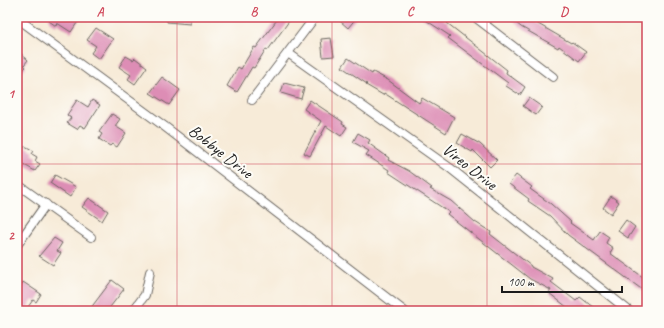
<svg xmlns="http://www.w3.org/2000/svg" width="664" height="328" font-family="Caveat,sans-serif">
	<rect width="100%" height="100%" fill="#fdfcf7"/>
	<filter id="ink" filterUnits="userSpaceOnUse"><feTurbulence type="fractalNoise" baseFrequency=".025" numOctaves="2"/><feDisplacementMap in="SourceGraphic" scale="8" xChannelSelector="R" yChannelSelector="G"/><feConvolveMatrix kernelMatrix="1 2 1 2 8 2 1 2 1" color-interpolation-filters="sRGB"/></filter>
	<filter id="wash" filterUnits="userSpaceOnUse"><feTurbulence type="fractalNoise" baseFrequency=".012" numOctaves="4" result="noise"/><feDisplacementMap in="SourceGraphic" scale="16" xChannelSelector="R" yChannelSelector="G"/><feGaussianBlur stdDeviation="0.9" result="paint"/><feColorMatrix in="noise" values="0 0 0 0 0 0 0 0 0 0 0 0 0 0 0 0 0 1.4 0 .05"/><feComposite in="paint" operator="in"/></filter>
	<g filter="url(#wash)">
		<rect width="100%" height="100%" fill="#f7ebd8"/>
		<g id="blocks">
			<g fill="#dd8db5">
				<polygon points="48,17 75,17 79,20 71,32 57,23 56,26 49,21 50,19"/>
				<polygon points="167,17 190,17 190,24 167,22"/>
				<polygon points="279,17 292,17 268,50 266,49 254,68 252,67 237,92 227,86 238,67 241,69 254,47 256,48"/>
				<polygon points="343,17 357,17 348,28 340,21"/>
				<polygon points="421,17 440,17 448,22 447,23 507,70 506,73 525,87 520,95 506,86 508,83 448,38 450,36"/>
				<polygon points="509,17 526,17 571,43 572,42 586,52 579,61 559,46 558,48 521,27"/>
				<polygon points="96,28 113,39 99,59 91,53 96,46 87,40"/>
				<polygon points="331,38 334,56 323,57 321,39"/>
				<polygon points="17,50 28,60 24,65 26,67 17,76"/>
				<polygon points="126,56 133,60 135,58 147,67 135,84 128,79 131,75 119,67"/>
				<polygon points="348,58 372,74 373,72 388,80 419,103 422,98 454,117 446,133 384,93 383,95 366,85 367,84 342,67"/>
				<polygon points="162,77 180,90 169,105 150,93"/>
				<polygon points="284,83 304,88 301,99 281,93"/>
				<polygon points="529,98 542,107 536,115 523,106"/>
				<polygon points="77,100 88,107 92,100 100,105 85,128 80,125 77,129 67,123 71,118 67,115"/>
				<polygon points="310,100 343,122 342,124 347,127 341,136 326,126 310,156 304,153 321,121 304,109"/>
				<polygon points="112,114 120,119 115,126 126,133 117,147 112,144 110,146 99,139 102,134 99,132"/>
				<polygon points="358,133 370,140 368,143 389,158 388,160 409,171 432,188 430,189 451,201 475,222 491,232 490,234 531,266 531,267 553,279 551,282 576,301 580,297 598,311 572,311 549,293 551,290 530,279 447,214 449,212 388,172 389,170 366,155 369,151 353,142"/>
				<polygon points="462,134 480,144 497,160 490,167 473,150 472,152 457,143"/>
				<polygon points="25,146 34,151 32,154 37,157 35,161 40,164 35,171 17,161"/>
				<polygon points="55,175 76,187 70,197 50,183"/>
				<polygon points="516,175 532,187 530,189 551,204 571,222 570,223 594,240 600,231 609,237 606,243 613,248 610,253 647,280 647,287 644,291 568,235 550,216 528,201 529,199 509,184"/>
				<polygon points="611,196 619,202 611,214 603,208"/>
				<polygon points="89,198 108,211 102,221 82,207"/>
				<polygon points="626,220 635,227 628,238 618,231"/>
				<polygon points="54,238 62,243 57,251 61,253 53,265 39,256"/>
				<polygon points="112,280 124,289 114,302 107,311 93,311 90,309"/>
				<polygon points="23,282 41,294 36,302 33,300 25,311 17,306 17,285 20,287"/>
			</g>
		</g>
	</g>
	<g filter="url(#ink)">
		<use href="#blocks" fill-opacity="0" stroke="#69645e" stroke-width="1"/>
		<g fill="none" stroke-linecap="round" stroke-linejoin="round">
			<g stroke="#69645e" stroke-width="10">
				<g id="street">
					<polyline points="475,17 553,77"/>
					<polyline points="17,18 164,126 404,311"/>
					<polyline points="288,53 450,168 629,311"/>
					<polyline points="252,100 315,17"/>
					<polyline points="17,184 91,237"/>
					<polyline points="17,245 46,204"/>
					<polyline points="133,311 145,295 150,272"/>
				</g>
			</g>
			<use href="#street" stroke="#fff" stroke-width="8"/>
		</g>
	</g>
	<path fill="none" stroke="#d1495b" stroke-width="1" stroke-opacity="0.55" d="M177,17V311M332,17V311M487,17V311M17,164H647"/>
	<g text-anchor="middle" stroke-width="4" stroke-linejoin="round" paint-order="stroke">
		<g font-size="17" fill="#1c1c1c" stroke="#fdfcf7">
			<text transform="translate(221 151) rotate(38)" y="6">Bobbye Drive</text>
			<text transform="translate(470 166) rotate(38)" y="6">Vireo Drive</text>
		</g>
	</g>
	<rect width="664" height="328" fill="none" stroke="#fdfcf7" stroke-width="44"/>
	<path d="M502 286v6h120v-6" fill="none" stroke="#1c1c1c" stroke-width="2"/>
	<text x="508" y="286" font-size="12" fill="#1c1c1c" stroke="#fdfcf7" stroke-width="3" paint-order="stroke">100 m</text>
	<rect x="22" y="22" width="620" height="284" fill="none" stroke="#d1495b" stroke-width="1.5"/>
	<g font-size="13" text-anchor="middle" font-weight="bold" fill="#d1495b">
		<text x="100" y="16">A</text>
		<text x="254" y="16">B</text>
		<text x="410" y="16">C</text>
		<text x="564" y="16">D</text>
		<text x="11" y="98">1</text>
		<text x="11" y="240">2</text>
	</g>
</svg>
